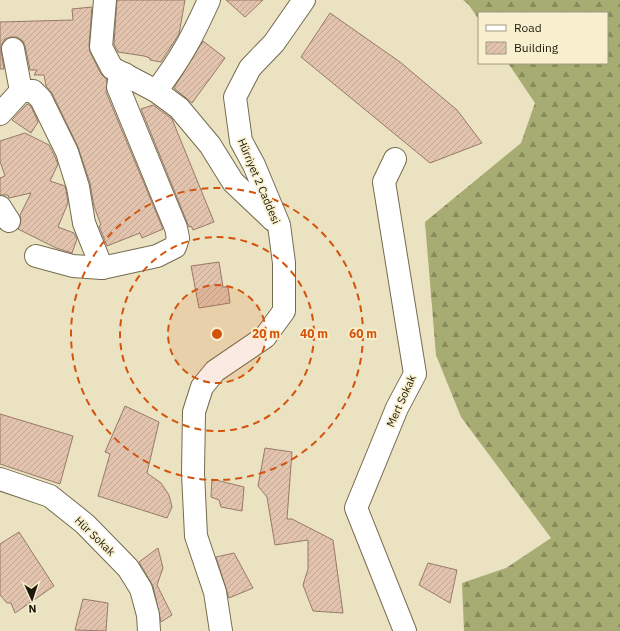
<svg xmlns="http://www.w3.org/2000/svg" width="620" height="631" font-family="'IBM Plex Sans',sans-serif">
	<defs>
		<pattern id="forest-firs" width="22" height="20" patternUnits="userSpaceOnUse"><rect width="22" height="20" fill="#a7ac72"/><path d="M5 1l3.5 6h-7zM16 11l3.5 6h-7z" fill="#878b5c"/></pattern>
		<pattern id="building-hatch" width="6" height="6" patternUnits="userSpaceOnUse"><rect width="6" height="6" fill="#e1c3ae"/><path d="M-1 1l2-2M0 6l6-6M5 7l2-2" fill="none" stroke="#c1a794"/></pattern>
	</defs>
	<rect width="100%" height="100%" fill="#ebe2c1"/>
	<polygon fill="url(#forest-firs)" points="463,0 620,0 620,631 464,631 462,583 506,568 551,538 461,417 436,355 425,222 521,143 535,103 508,63 607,63 607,13 479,13 479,20 469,5"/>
	<g fill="url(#building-hatch)" stroke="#977a68">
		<polygon points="117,0 185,0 179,34 161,62 150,60 150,58 144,56 118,52 114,44"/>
		<polygon points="226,0 263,0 245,17"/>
		<polygon points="92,7 89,46 90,52 101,74 107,80 106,92 163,229 142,238 140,233 107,246 99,226 101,225 94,206 90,183 78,147 52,93 46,86 44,75 34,75 37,70 30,70 25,46 23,41 17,37 10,37 5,39 1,45 1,51 4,69 0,69 0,22 73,20 72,9"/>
		<polygon points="330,13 400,62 457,110 482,143 430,163 301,57"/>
		<polygon points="203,41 225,58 192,103 174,88"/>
		<polygon points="27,104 31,106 38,122 31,133 12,120"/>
		<polygon points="153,105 172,119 214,222 193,230 191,226 189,227 141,109"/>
		<polygon points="25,133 49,145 55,157 58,164 50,181 65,186 66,190 68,203 58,227 74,233 77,239 72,253 56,248 18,229 21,221 20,215 31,193 9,198 8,195 0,195 0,178 5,176 0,161 0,141"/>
		<polygon points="219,262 223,287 228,287 230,303 199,308 191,266"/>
		<polygon points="125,406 159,422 147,473 161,483 169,495 172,507 167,518 98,496 110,454 105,452"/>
		<polygon points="0,414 73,436 60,484 0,464"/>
		<polygon points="265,448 292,452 287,519 292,519 333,540 343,613 313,611 303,585 308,569 308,540 275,545 267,497 258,486"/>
		<polygon points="212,479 244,487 242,511 221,507 219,500 211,497"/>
		<polygon points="19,532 54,586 15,613 11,603 7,603 0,595 0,544"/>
		<polygon points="158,548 163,568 157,585 172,615 161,622 153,586 139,562"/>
		<polygon points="234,553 253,588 229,598 216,557"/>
		<polygon points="428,563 457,570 450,603 419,585"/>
		<polygon points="83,599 108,603 106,631 75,630"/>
	</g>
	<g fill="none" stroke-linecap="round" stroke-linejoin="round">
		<g stroke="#746c4f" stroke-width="24">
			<g id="minor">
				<polyline points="105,0 101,47 112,68 156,91 179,108 210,145 233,182 273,220"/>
				<polyline points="13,49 21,91"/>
				<path d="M156,91C180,60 193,36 209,0"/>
				<polyline points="0,114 21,91 33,91 41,99 67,152 78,187 84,223 102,268"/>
				<polyline points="395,159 384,182 415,374 397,408 356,508 405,631"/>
				<polyline points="0,207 9,221"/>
				<polyline points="36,256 73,266 102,268 157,256 175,247 178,238 176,228 118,87 119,81 125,74"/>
				<polyline points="0,479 50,496 85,524 128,568 141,589 148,615 149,631"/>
				<polyline points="221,631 215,592 196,536 193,473 194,412 202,387 215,371 265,337 284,311 284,263 279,225 254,165 241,141 235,97 250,68 274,43 304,0"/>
			</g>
		</g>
		<use href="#minor" stroke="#fff" stroke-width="22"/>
	</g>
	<circle cx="217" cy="334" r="49" fill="#d4530c" fill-opacity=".12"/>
	<g fill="none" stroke="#d4530c" stroke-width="2" stroke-dasharray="7 5">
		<circle cx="217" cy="334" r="49"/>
		<circle cx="217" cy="334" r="97"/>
		<circle cx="217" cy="334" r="146"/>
	</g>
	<g text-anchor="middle" stroke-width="3.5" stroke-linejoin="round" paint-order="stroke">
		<g font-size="11" fill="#1d1a0d" stroke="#f8efce">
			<text transform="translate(259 181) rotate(67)" y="4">Hürriyet 2 Caddesi</text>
			<text transform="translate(401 401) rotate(-66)" y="4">Mert Sokak</text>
			<text transform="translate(95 536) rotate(44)" y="4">Hür Sokak</text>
		</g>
	</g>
	<circle cx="217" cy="334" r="6" fill="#d4530c" stroke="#f8efce" stroke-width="2"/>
	<g font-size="12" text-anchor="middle" font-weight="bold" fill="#d4530c" stroke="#f8efce" stroke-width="3.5" stroke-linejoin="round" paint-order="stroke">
		<text x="266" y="338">20 m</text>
		<text x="314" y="338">40 m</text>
		<text x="363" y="338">60 m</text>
	</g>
	<rect x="478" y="12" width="130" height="52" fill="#f8efce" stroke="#a09a81"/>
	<rect x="486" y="25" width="20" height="6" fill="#ffffff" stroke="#a09a81"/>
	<text x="514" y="32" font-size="12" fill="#1d1a0d">Road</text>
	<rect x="486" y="42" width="20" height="12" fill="url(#building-hatch)" stroke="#a09a81"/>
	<text x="514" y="52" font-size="12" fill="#1d1a0d">Building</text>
	<g transform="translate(32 599) rotate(177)" stroke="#f8efce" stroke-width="3" paint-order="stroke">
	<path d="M0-3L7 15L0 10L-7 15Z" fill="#1d1a0d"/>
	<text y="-6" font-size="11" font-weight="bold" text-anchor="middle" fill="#1d1a0d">N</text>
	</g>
</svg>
